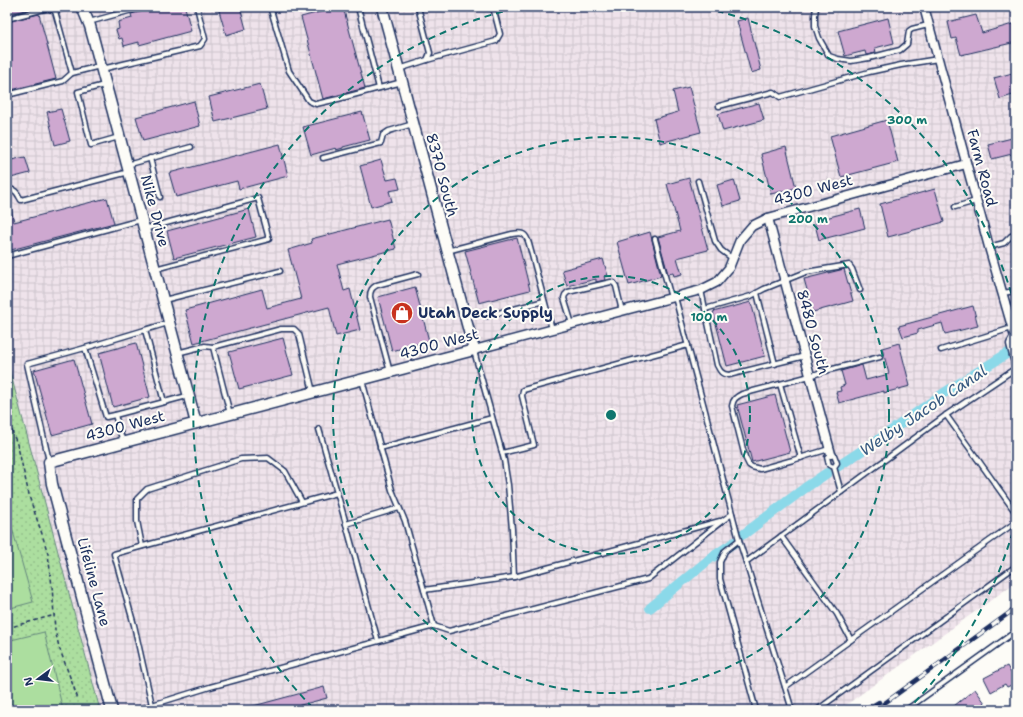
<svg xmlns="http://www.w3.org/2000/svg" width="1023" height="717" font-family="'Shantell Sans',sans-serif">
	<defs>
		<pattern id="industrial-grid" width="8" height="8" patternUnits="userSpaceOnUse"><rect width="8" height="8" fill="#efe3eb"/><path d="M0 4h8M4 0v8" fill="none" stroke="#ccc3cc"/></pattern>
		<pattern id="grass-dots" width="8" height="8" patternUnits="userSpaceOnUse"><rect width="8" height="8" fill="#acde9f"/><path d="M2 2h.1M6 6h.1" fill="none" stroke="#93bf8b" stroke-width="1.8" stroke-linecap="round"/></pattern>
	</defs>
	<rect width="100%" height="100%" fill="#fdfcf7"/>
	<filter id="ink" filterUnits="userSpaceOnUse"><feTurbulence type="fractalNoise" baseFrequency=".025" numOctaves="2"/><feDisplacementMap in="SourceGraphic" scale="8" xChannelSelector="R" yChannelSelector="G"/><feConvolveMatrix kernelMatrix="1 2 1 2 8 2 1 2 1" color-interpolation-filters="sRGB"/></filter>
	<g filter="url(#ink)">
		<polygon fill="url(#industrial-grid)" points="7,7 1016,7 1016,582 839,710 100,710 7,360"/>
		<polygon fill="url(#grass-dots)" stroke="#64867e" points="7,360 100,710 7,710"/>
		<g fill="#acde9f" stroke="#64867e">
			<polygon points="7,514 8,514 33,602 7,609"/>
			<polygon points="44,632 63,710 7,710 7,641"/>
		</g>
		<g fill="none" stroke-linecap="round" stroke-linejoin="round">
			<g stroke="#8bd9e9" stroke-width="10">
				<polyline points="837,467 878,440 944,393 1008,353"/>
				<polyline points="744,534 805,488 827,473"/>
				<polyline points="650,608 711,558 735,542"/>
			</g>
		</g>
		<g fill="#cea8d0" stroke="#1b2f5e">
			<polygon points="7,7 37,7 7,15"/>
			<polygon points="161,7 185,7 191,31 139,45 139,42 124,46 122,38 119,39 116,30 119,29 118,22 132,18 131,14"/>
			<polygon points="218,7 240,7 246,29 226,35"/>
			<polygon points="339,7 343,7 365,88 323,99 301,17"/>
			<polygon points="39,14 56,79 7,91 7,22"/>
			<polygon points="976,15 982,33 1016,23 1016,42 961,55 956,38 952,39 948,22"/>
			<polygon points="748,18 761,70 751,73 737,21"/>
			<polygon points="888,18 894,43 875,48 876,53 866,55 865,51 845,56 838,31"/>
			<polygon points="1016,72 1016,94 1000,99 994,78"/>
			<polygon points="260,84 267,109 215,122 209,97"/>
			<polygon points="689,87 701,132 660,143 654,119 678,112 673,91"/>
			<polygon points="194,101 200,126 143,141 136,117"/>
			<polygon points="759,103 764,120 723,131 718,114"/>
			<polygon points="61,109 70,141 55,145 47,112"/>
			<polygon points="362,112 370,140 343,147 343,148 336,150 336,148 311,155 303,127"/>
			<polygon points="887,120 898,162 841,177 830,136"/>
			<polygon points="1012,138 1016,153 992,159 988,144"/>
			<polygon points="280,144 288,176 239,189 237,181 176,197 169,173"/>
			<polygon points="786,147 796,188 771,194 761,154"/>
			<polygon points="25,157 30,173 7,179 7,161"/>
			<polygon points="381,160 387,180 397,178 400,189 389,191 392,201 371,207 360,166"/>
			<polygon points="689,178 708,250 677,258 682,274 674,276 673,273 668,274 658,237 680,231 667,184"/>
			<polygon points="734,180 740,201 723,206 717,185"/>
			<polygon points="935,189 944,222 888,237 880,204"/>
			<polygon points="107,198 114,223 7,251 7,204 10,203 14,222"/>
			<polygon points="249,209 256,237 174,258 167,231"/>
			<polygon points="860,209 865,228 819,240 814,221"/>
			<polygon points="388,219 396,249 337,264 344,291 350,289 360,330 336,336 329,307 194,343 185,310 262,289 267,308 301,299 288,250 312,243 311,239"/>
			<polygon points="650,232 661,276 629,285 617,242"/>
			<polygon points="517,238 530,290 479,303 465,251"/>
			<polygon points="603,259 608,276 604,276 605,280 596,282 596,279 567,286 562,270"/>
			<polygon points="844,269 853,301 813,312 804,279"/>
			<polygon points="415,287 429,341 392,351 378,297"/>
			<polygon points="751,302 765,356 727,366 713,312"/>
			<polygon points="973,306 978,326 945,334 942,323 918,330 918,333 903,337 899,326"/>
			<polygon points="283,338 293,375 239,389 229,352"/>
			<polygon points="136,343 150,397 113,407 99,353"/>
			<polygon points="899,343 910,386 884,393 884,391 839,403 836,392 841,391 840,387 845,385 841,371 862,365 866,380 889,374 882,348"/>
			<polygon points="74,359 92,424 52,435 34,370"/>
			<polygon points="775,395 790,452 752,462 737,405"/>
			<polygon points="1007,666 1011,673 1016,670 1016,683 1007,687 1005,684 991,692 984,678"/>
			<polygon points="324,687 327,698 282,710 246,710 246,708"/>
			<polygon points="975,689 985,703 976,710 957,710 954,706"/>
		</g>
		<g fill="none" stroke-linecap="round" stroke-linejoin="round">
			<g stroke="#1b2f5e" stroke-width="7">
				<g id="service">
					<polyline points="68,7 55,11 72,73 100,66"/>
					<polyline points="283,7 271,10 289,71 309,101 316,104 338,99 402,82"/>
					<polyline points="358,7 379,88"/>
					<polyline points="816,7 815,15 815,26 819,38 829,56 838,59 851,61 869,58 900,50 907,44 909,31 912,29 928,25"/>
					<polyline points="7,19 48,8 55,11"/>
					<polyline points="89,22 143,7"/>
					<polyline points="427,60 496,41 500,34 493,7"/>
					<polyline points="102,69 200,46 205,39 197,7"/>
					<polyline points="399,69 427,60 430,53 418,7"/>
					<polyline points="104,85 78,92 91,145 119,137"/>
					<polyline points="7,95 63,81 72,73"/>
					<polyline points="719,106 773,92 780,97 869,72 901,65 938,59"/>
					<polyline points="150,158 160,197"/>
					<polyline points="323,158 381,143 383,135 389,131 413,124"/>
					<polyline points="127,165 191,147"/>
					<polyline points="698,181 715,241 721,250 733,259"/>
					<path d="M7,189C16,189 17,193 21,200L129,172"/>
					<polyline points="955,207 976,201"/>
					<polyline points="144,229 258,198 269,239 155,269"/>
					<polyline points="655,239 671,298"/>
					<polyline points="989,247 1004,243 1011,236 1016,234"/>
					<path d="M447,251L512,234C522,232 526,233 529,244L552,329"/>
					<polyline points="7,256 141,220"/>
					<path d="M701,290L717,365C720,371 721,374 729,375L805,356"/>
					<polyline points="757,293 775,364"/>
					<polyline points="1002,293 1016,291"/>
					<polyline points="675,297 739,540 785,687"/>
					<polyline points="164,300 280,271"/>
					<polyline points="705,309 751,296 764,289 806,272 849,265 852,269 860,290"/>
					<polyline points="487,316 544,301"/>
					<polyline points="572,324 564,298 565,295 568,292 611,282 614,283 616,286 622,311"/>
					<polyline points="145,330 164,402"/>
					<polyline points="213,347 230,414"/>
					<polyline points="85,348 106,417 115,415"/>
					<polyline points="941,350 1012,328"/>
					<polyline points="177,353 205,346 213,347 281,329 294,329 299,334 313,392"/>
					<path d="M390,372L370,297C370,290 372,288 377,285L418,274"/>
					<polyline points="362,380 392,490 405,521 434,626"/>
					<polyline points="780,384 801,458"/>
					<polyline points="946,415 1016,513"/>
					<polyline points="319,429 346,524"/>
					<polyline points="123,442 115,415 187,396"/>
					<polyline points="380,448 492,418"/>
					<path d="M829,449L793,460L760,469L752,467L749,465L745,457L732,406C733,399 736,397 742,394L810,376L825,371L880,357"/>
					<polyline points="502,453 534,445 522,396 523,390 688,345"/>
					<polyline points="49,461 27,364 85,348 168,323"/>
					<polyline points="834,467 837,463 834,455 831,454 827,457 829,465 834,467 841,492"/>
					<polyline points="781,536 837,614 851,640"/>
					<polyline points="739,540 725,551 720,562 720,579 756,710"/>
					<polyline points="142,546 137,521 137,499 147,489 241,459 268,458 285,471 302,502"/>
					<polyline points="746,562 946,415 1016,368"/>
					<polyline points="514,577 720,521"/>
					<polyline points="424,590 514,577 512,529 508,485 504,460 474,351"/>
					<polyline points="378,641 346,524 399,508"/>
					<polyline points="152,705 134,625 114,554 337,493"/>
					<polyline points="136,710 210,687 434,626 449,631 648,579 722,521 732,514"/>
					<polyline points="792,710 785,687 1016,522"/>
					<polyline points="817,710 1016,566"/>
					<polyline points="906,710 1016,631"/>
				</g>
			</g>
			<g stroke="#1b2f5e" stroke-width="11">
				<g id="minor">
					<polyline points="924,7 989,247 1015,337"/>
					<polyline points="768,218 831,454"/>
					<polyline points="1016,338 1015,337 1011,344 1016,363"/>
					<polyline points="474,350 701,290 717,282 729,268 740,240 752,226 768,218 966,164"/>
				</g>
			</g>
			<g stroke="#1b2f5e" stroke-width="13">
				<g id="tertiary">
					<polyline points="82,7 90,26 196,423"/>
					<polyline points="112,710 52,484 49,462 474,350 382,7"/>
				</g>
			</g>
			<g stroke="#1b2f5e" stroke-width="1.5" stroke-dasharray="4 3" stroke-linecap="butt">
				<polyline points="7,417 18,447 30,499 42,534 48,554 52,586 55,630 59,647 78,699"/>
				<polyline points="7,628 55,615"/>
			</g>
			<use href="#service" stroke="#fdfcf7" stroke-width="4"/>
			<use href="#minor" stroke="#fdfcf7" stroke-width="8"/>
			<use href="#tertiary" stroke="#fdfcf7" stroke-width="10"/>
			<g stroke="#1b2f5e" stroke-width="4.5">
				<g id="rail">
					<polyline points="865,710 879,702"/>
					<polyline points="875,710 1016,608"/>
				</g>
			</g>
			<use href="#rail" stroke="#fdfcf7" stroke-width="3" stroke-dasharray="9" stroke-linecap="butt"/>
		</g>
	</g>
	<g fill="none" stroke="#0f766e" stroke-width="2" stroke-dasharray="7 5">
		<circle cx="611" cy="415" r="139"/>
		<circle cx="611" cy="415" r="278"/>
		<path d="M1016 520A418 418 0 0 1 909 708M313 708A418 418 0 0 1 517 8M705 8A418 418 0 0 1 1016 310"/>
	</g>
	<defs>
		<g id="shop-disc" transform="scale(1.15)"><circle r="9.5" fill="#c8321e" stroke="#fdfcf7"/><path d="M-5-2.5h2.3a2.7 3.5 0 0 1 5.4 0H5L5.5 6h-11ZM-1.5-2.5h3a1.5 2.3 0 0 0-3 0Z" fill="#fff"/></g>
	</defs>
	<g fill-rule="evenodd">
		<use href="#shop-disc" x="402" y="313"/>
	</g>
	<g text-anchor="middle" stroke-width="4" stroke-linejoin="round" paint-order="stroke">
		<g font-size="15" fill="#1b2f5e" stroke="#fdfcf7">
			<text transform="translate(982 168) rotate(75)" y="5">Farm Road</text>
			<text transform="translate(442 175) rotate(75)" y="5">8370 South</text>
			<text transform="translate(813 190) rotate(-15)" y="5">4300 West</text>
			<text transform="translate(155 211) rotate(75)" y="5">Nike Drive</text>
			<text transform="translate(813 332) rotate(75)" y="5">8480 South</text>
			<text transform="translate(439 344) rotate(-15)" y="5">4300 West</text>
			<text transform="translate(125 426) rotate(-15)" y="5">4300 West</text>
			<text transform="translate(94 582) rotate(75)" y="5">Lifeline Lane</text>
		</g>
		<g font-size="15" font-weight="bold" fill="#1b2f5e" stroke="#fdfcf7" text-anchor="start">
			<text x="418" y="318">Utah Deck Supply</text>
		</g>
		<g font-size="16" font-style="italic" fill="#375a81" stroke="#fdfcf7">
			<text transform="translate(923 410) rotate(-34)" y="6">Welby Jacob Canal</text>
		</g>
	</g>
	<circle cx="611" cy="415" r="6" fill="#0f766e" stroke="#fdfcf7" stroke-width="2"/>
	<g font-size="12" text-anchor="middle" font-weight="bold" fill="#0f766e" stroke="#fdfcf7" stroke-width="4" stroke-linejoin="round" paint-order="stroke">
		<text x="907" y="124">300 m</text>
		<text x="808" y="223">200 m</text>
		<text x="709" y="321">100 m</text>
	</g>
	<rect width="1023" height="717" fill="none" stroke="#fdfcf7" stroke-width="24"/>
	<rect x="12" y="12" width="999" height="693" fill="none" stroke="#1b2f5e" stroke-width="1.5" filter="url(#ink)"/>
	<g transform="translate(38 679) rotate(255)" stroke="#fdfcf7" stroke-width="3" paint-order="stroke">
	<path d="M0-3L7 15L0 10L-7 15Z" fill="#1b2f5e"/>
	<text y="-6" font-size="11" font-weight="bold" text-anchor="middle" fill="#1b2f5e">N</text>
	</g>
</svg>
